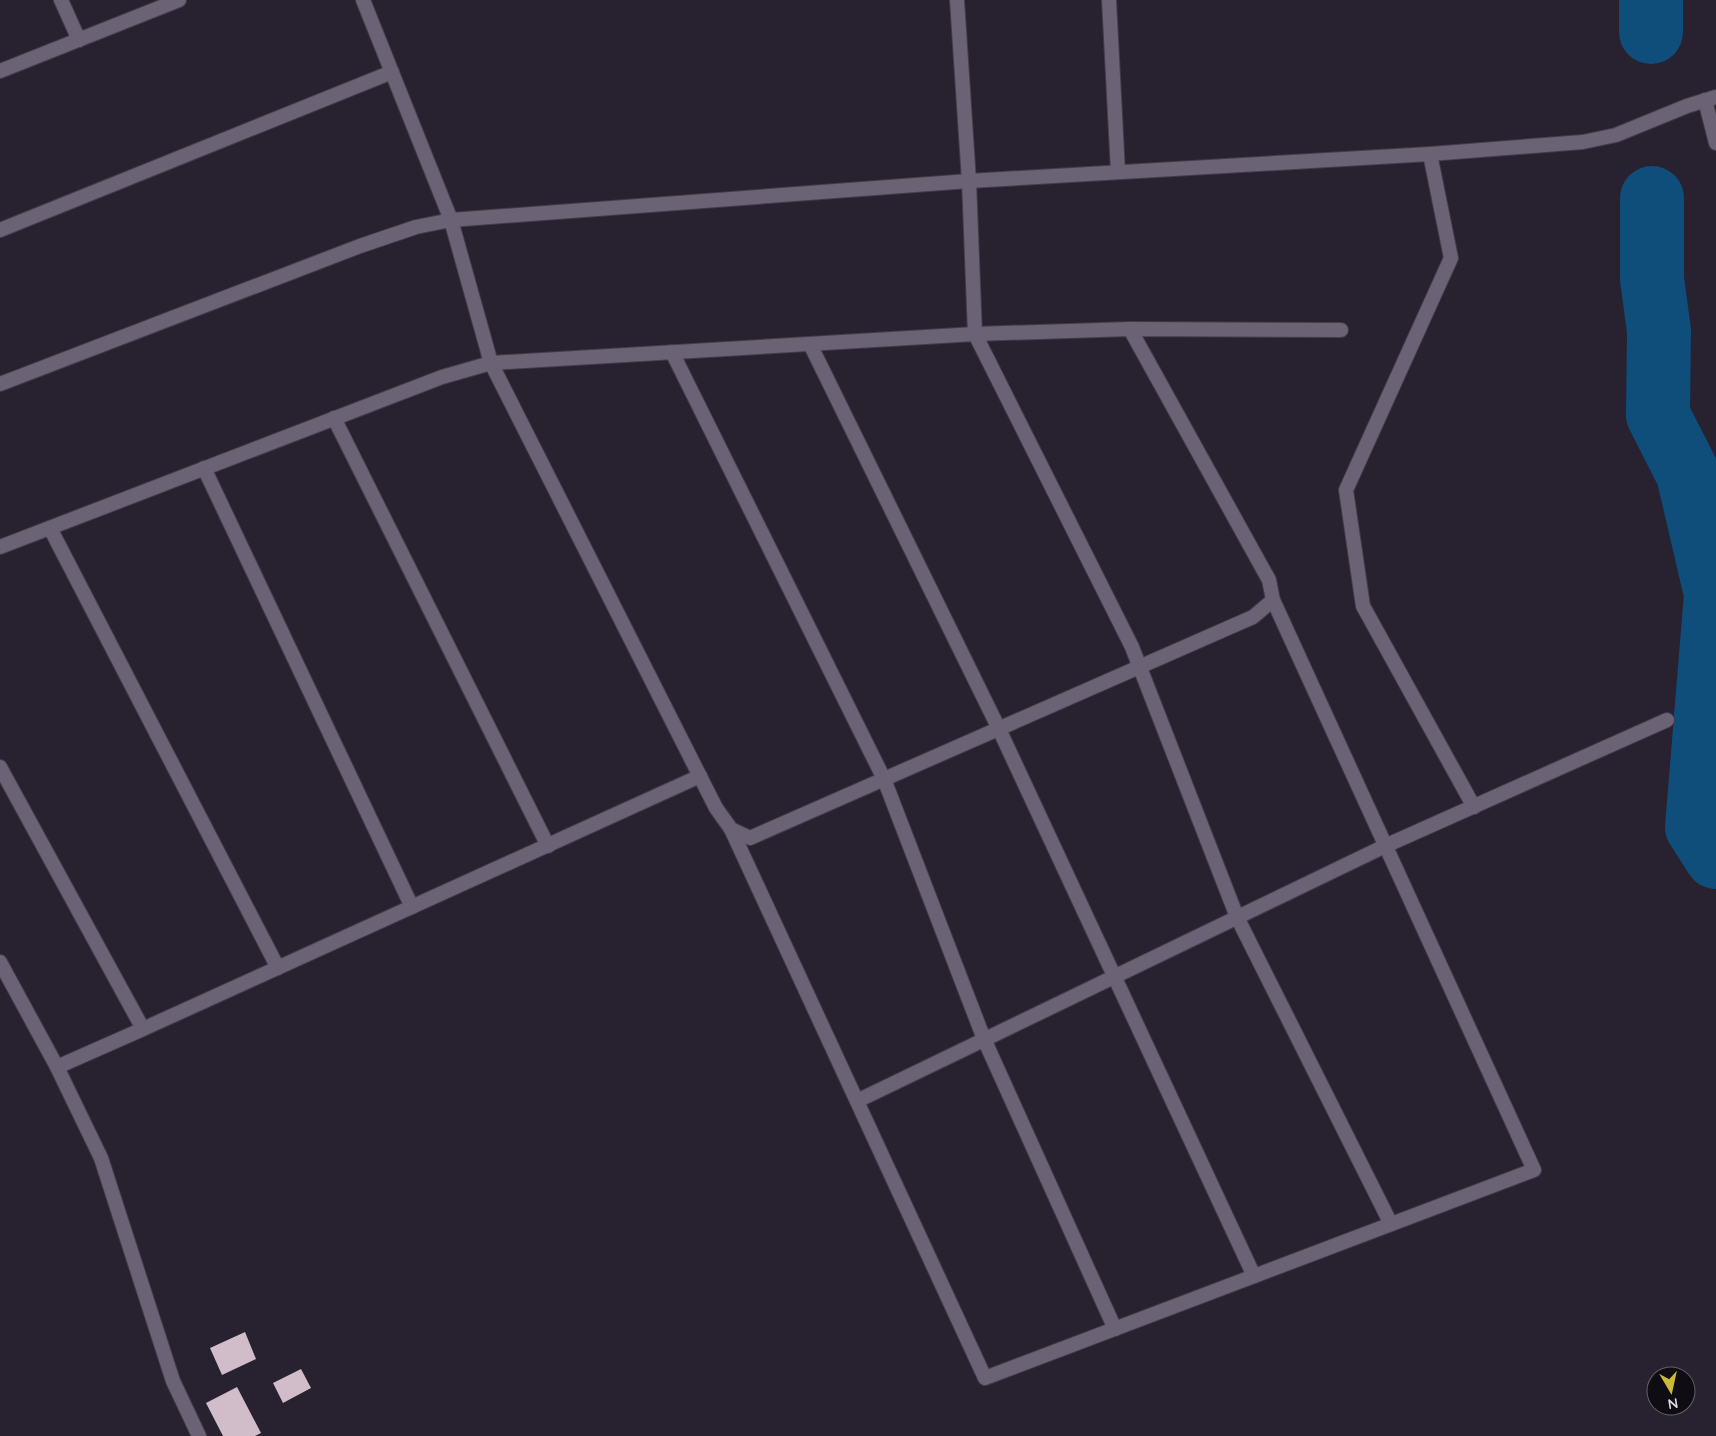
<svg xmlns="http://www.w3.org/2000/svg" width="1716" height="1436" viewBox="0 0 1716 1436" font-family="Quicksand,sans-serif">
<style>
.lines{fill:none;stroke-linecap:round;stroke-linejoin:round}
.river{stroke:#0f4d7a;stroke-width:64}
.building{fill:#d1bcca}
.minor-casing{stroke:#433c49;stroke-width:16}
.minor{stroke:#6b6275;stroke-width:14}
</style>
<rect width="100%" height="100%" fill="#282130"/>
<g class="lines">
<!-- river -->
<g class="river">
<polyline points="1651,0 1651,32"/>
<polyline points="1652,198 1652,279 1659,331 1658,415 1688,474 1716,594 1697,827 1716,857"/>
</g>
</g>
<!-- building -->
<g class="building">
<polygon points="245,1332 256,1359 222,1375 210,1348"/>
<polygon points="301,1369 311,1388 283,1403 273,1383"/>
<polygon points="237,1387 261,1433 255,1436 223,1436 206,1403"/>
</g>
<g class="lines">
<!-- minor casing -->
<g class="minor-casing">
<g id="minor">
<polyline points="61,0 79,40"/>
<polyline points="363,0 451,220 491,363 716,808 731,829 750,838 1253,617 1273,600 1269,580 1130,329"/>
<polyline points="957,0 969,181 975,334 1132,647 1237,917 1391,1224"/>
<polyline points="1109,0 1118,172"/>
<polyline points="0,71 179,0"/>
<polyline points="1705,100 1716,143"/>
<polyline points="1430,154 1451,258 1346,490 1363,606 1474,807"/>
<polyline points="0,230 392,72"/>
<polyline points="810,344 999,729 1254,1276"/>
<polyline points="672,352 884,779 984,1039 1115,1329"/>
<polyline points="0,384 360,246 416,227 451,220 969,181 1430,154 1583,142 1616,135 1687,106 1716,97"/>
<polyline points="334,418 548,846"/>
<polyline points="204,468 412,907"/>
<polyline points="50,528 278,968"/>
<polyline points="0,547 442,377 491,363 975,334 1130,329 1341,330"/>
<polyline points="0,767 143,1029 700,776"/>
<polyline points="731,829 985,1378 1534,1170 1273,600"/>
<polyline points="0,962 57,1067 101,1158 173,1381 199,1436"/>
<polyline points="57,1067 143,1029"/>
<polyline points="857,1101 1385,846 1667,720"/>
</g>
</g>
<!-- minor -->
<use href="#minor" class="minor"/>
</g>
<!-- north arrow -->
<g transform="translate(1671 1391) rotate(171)"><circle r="24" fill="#0f0c13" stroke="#635f67"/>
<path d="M0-4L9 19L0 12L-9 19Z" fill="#cdb938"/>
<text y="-8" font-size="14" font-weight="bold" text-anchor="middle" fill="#e0dbe6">N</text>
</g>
</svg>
